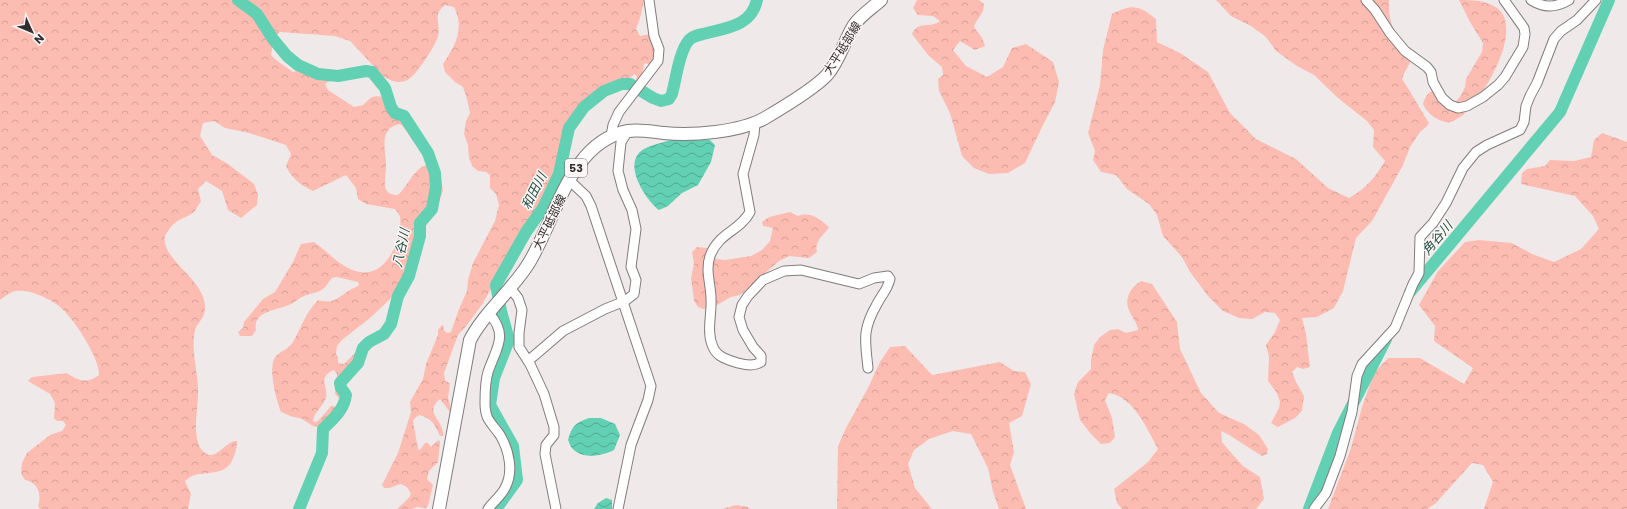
<svg xmlns="http://www.w3.org/2000/svg" width="1627" height="509" viewBox="0 0 1627 509" font-family="Poppins,'Noto Sans JP',sans-serif">
<style>
.forest{fill:url(#forest-crowns)}
.water{fill:url(#water-waves)}
.lines{fill:none;stroke-linecap:round;stroke-linejoin:round}
.river{stroke:#62d0b2;stroke-width:12}
.minor-casing{stroke:#817c7b;stroke-width:11}
.major-casing{stroke:#817c7b;stroke-width:14}
.minor{stroke:#fff;stroke-width:9}
.major{stroke:#fff;stroke-width:12}
.labels{text-anchor:middle;dominant-baseline:central;stroke-width:3;stroke-linejoin:round;paint-order:stroke}
.shield{fill:#fcf7f6;stroke:#6d6a6a;stroke-width:1}
.shield-label{font-size:11px;font-weight:bold;fill:#302e2e}
.street-label{font-size:12px;fill:#302e2e;stroke:#fcf7f6}
.water-label{font-size:13px;font-style:italic;fill:#215144;stroke:#fcf7f6}
</style>
<defs>
<pattern id="forest-crowns" width="20" height="18" patternUnits="userSpaceOnUse"><rect width="20" height="18" fill="#fcbcb2"/><path d="M2 6a3 3 0 1 1 6 0M12 15a3 3 0 1 1 6 0" fill="none" stroke="#d8a299"/></pattern>
<pattern id="water-waves" width="16" height="10" patternUnits="userSpaceOnUse"><rect width="16" height="10" fill="#62d0b2"/><path d="M0 5q4-4 8 0t8 0" fill="none" stroke="#51a991"/></pattern>
</defs>
<rect width="100%" height="100%" fill="#efeae9"/>
<!-- forest -->
<g class="forest">
<path d="M0,0H644C642,10 640,20 636,29L640,36L650,34C654,46 658,55 651,66L646,63L644,64L641,80L638,83H635L637,77L635,74L628,79H620L615,84L606,85L591,95L583,103L567,126L558,167L545,199L517,242L483,303L467,325L458,335L444,373L445,381L450,383L448,398L451,409L450,412L440,399C423,413 445,421 443,436H440C435,425 432,418 419,415L415,418L413,421L418,449L420,450L425,443H428L431,447L436,442L439,440L440,442L438,462L429,471L427,479L433,485L428,506L426,508L417,507L412,509H397L409,498L411,494L407,487L401,484C395,485 391,489 384,488L382,485L398,453L411,412L410,402L423,379L426,364L438,335V330L442,325H443L444,331L448,333L451,332L459,309L467,291L468,280L473,263L495,221L499,205L496,194L490,188V175L486,172L478,171L472,166L469,158L468,145L464,134L466,121L470,113L467,99L463,87L455,82L445,72L443,64C455,47 465,28 454,7L445,5C432,15 441,23 438,36C436,45 417,74 409,79C401,85 390,81 383,76L350,41L335,36L280,32L274,37L271,55L276,60L293,72L307,67L347,73V75C340,79 332,79 325,84L328,90L354,107C357,106 361,106 363,105C366,103 369,98 373,97C391,90 414,130 425,141L427,145L426,146C412,149 410,131 400,124C379,128 385,147 386,163C387,175 378,196 398,195C408,186 414,168 427,165L433,168L439,174L443,190L437,209L422,222L421,228L422,234L414,257L411,273L407,281L388,301L370,318L342,340L337,346L336,354L338,357V363L344,364L354,354L358,355C360,365 340,373 338,389L341,393L342,397L340,399L335,394L337,374L334,370C316,378 329,387 326,398C323,406 314,412 313,421L315,422L318,421L331,406H334L337,409C335,417 322,429 313,426C308,424 305,419 299,418C292,417 288,415 281,412C276,400 267,366 276,356C281,351 290,348 293,342C301,328 306,312 318,300C332,304 337,299 348,291C352,288 356,288 359,285L358,282L337,277L332,278C329,281 327,286 324,288C319,293 311,293 304,296C299,298 294,303 289,305C276,310 252,312 256,330L252,336H240L238,332L243,328L244,322L263,299L275,292L293,262L301,244L314,242C329,252 341,269 360,272C386,277 403,239 400,217C399,214 397,211 395,209L366,204L358,199L356,188L346,175L313,191C301,185 292,179 286,166L291,154L286,145L249,133L225,128L214,121L203,123L200,136L212,155L228,164L254,184L258,195L257,205L241,218L228,210L222,191L206,181L198,189L201,201C199,204 197,208 195,211C186,219 179,217 170,228C169,230 166,233 165,236C159,260 213,283 204,314C202,320 197,324 195,330C191,349 197,369 198,387C199,405 193,425 198,442C199,446 201,450 204,452C216,463 225,440 237,441C237,447 236,450 234,456C227,476 212,471 195,475C192,475 188,479 185,481L191,494L188,509H40L38,506C42,494 38,482 25,480L21,474L22,463L27,453L50,435L62,431L66,425L63,421H57L54,418L55,403L50,394L28,381L32,377L67,373C78,381 87,384 99,375C100,358 72,316 59,306C48,298 30,289 16,291C9,292 5,297 0,300Z"/>
<path d="M917,0H979L984,4C983,17 977,17 974,27L982,38L985,46L975,50L960,41L953,50L966,66L987,77L1003,67L1012,48L1026,44L1053,62L1059,82L1055,102L1042,127L1025,163L1008,173L989,174L974,168L962,156L950,113L939,91L938,79L943,75L942,67L928,55L912,34C918,20 930,29 940,21L933,16L918,15L913,8Z"/>
<path d="M1216,0H1389C1388,27 1396,37 1414,55C1410,64 1405,70 1402,79C1412,93 1419,108 1429,123L1427,126L1420,132L1410,147L1403,165L1372,221L1356,238L1343,291L1334,308L1317,317L1302,318L1306,334L1310,367L1303,369L1297,367L1292,372L1296,382L1304,396L1302,411L1295,418L1278,427L1271,423L1279,408L1280,402L1277,393L1268,381L1269,357L1266,345L1275,332L1280,320L1275,313L1265,312L1252,319L1239,318L1223,311L1208,296L1190,272L1182,257L1163,236L1157,215L1149,204L1127,189L1116,175L1101,172L1093,160L1095,151L1088,133L1100,85L1103,50L1112,14C1133,4 1138,5 1156,19L1157,42L1180,53L1208,72L1230,113L1256,139L1296,159L1328,188L1349,198C1366,188 1375,178 1385,161L1373,147L1374,130L1367,121L1338,98L1314,75L1297,66L1276,51L1266,37L1251,26L1231,16Z"/>
<path d="M1459,0C1473,0 1485,0 1497,8C1525,29 1483,99 1463,115C1459,118 1454,120 1449,123C1437,120 1429,116 1423,104C1425,97 1427,93 1434,90L1445,99L1455,102L1460,97L1465,87L1466,79L1482,52L1483,43L1470,22Z"/>
<polygon points="1602,133 1627,142 1627,509 1484,509 1493,482 1483,465 1472,463 1435,504 1427,509 1328,509 1351,448 1362,407 1374,373 1388,358 1420,358 1464,384 1473,368 1434,341 1435,326 1419,305 1438,271 1465,242 1479,240 1512,243 1532,254 1554,262 1581,249 1599,229 1593,216 1575,196 1521,184 1522,173 1527,169 1545,166 1550,160 1574,161 1591,157 1594,140"/>
<path d="M790,212L798,216C810,211 820,219 829,227C824,236 814,240 817,252L809,258L789,256L779,261L740,295L731,297L717,305L703,309L698,307L694,301L691,278L694,264L692,252L697,247L707,248L716,259L725,260L751,256L762,250L770,241L773,228L763,226L762,222L769,217Z"/>
<path d="M1141,281L1152,284L1177,322L1180,349L1201,393L1219,413L1244,424L1259,435L1268,449L1267,454L1262,456L1229,435L1221,431L1222,442L1233,455L1243,466L1260,477L1264,499L1256,509H1122L1117,503L1114,489L1148,462L1158,449C1147,429 1134,397 1109,393L1105,400L1112,418L1115,437L1110,443L1101,444L1091,434L1080,420L1074,394L1078,382L1091,369V360L1094,345L1100,337L1110,330L1118,329L1126,333L1138,330C1137,322 1132,318 1129,310C1124,298 1131,287 1141,281Z"/>
<polygon points="905,346 932,375 1000,362 1014,371 1025,372 1031,384 1022,416 1009,423 1014,452 1010,465 1026,509 999,509 993,492 988,468 971,434 953,431 929,439 914,450 908,464 915,488 932,509 837,509 838,446 846,428 869,386 880,362 890,347"/>
<polygon points="736,505 748,507 750,509 722,509"/>
</g>
<!-- water -->
<g class="water">
<path d="M677,138L710,140L715,145L711,162L698,185L682,193L668,206L659,210C645,199 621,162 644,149C651,145 668,141 677,138Z"/>
<path d="M589,418H601L615,424L620,435L614,450C602,456 582,460 572,448C570,446 569,442 568,440C572,426 575,423 589,418Z"/>
<polygon points="606,498 612,500 612,509 594,509 598,503"/>
</g>
<g class="lines">
<!-- river -->
<g class="river">
<path d="M238,0L257,14L273,39L287,56L298,65L318,74L338,76L366,71L372,72L385,88L391,107L395,113L404,116L428,153L435,173L436,187L432,209L420,223V236L409,276L398,296L391,324L384,334L369,342L363,348L358,363L340,383L341,388L346,395C344,410 333,419 323,429L322,453L299,509"/>
<polyline points="1410,292 1560,112 1609,0"/>
<path d="M496,509L517,480L513,446L490,405L494,378L509,340L501,311L496,285L526,232L543,208L559,174L569,128L584,107L604,91L622,84H630L653,98L661,101L669,99L672,94C676,79 679,52 689,40C692,37 698,35 703,34C725,28 751,27 757,0"/>
<polyline points="1309,509 1338,433 1386,339"/>
</g>
<!-- minor casing -->
<g class="minor-casing">
<g id="minor">
<polyline points="1366,0 1375,10 1390,33 1405,51 1427,67 1431,72 1433,82 1442,98 1450,105 1458,108 1467,106 1483,97 1498,85 1505,77 1523,47 1525,34 1524,28 1504,0"/>
<path d="M1531,0C1544,8 1555,8 1569,0"/>
<path d="M755,124L754,135L743,174L750,212C739,232 719,232 710,256C705,271 711,284 711,299C712,314 706,332 713,347C717,357 728,360 738,363C745,365 755,366 761,362V356L753,347L743,330L739,317L742,305L748,296L763,280L784,271L801,270L859,284L874,278L888,276L890,279C887,291 882,294 877,304C862,330 865,340 868,368"/>
<polyline points="611,136 613,125 619,112 658,61 659,49 654,36 649,0"/>
<polyline points="569,180 586,196 591,206 651,386 648,400 631,445 618,509"/>
<polyline points="511,289 518,298 522,310 519,333 519,347 530,364 544,394 554,427 554,435 546,445 545,454 556,509"/>
<polyline points="528,361 563,331 605,309 625,301 634,294 636,280 631,267 636,229 632,210 623,190 618,171 621,142 628,131"/>
<path d="M488,509C493,502 501,496 505,488C514,472 509,450 500,435C491,422 485,420 485,403C485,393 485,381 488,372C496,348 509,336 489,313"/>
<polyline points="1314,509 1326,493 1340,456 1352,412 1357,376 1362,364 1395,328 1413,284 1419,273 1420,237 1433,223 1446,203 1463,168 1476,152 1487,145 1520,130 1524,122 1526,106 1530,96 1537,83 1554,39 1561,31 1577,20 1596,0"/>
</g>
</g>
<!-- major casing -->
<g class="major-casing">
<path id="major" d="M439,509L470,340C484,313 510,292 527,266C556,222 568,142 628,131C640,129 653,132 664,133C692,136 741,132 765,118C782,108 814,89 827,75C840,60 844,41 854,25C861,15 872,8 881,0"/>
</g>
<!-- minor -->
<use href="#minor" class="minor"/>
<!-- major -->
<use href="#major" class="major"/>
</g>
<g class="labels">
<!-- shield labels -->
<rect class="shield" x="565" y="159" width="22" height="18" rx="3"/>
<g class="shield-label">
<text x="576" y="168">53</text>
</g>
<!-- street labels -->
<g class="street-label">
<text transform="translate(842 48) rotate(-58)">大平砥部線</text>
<text transform="translate(549 222) rotate(-64)">大平砥部線</text>
</g>
<!-- water labels -->
<g class="water-label">
<text transform="translate(534 191) rotate(-63)">和田川</text>
<text transform="translate(1437 238) rotate(-50)">角谷川</text>
<text transform="translate(401 248) rotate(-78)">八谷川</text>
</g>
</g>
<!-- north arrow -->
<g transform="translate(32 32) rotate(134)" stroke="#fcf7f6" stroke-width="3" paint-order="stroke">
<path d="M0-3L7 15L0 10L-7 15Z" fill="#302e2e"/>
<text y="-6" font-size="11" font-weight="bold" text-anchor="middle" fill="#302e2e">N</text>
</g>
</svg>
